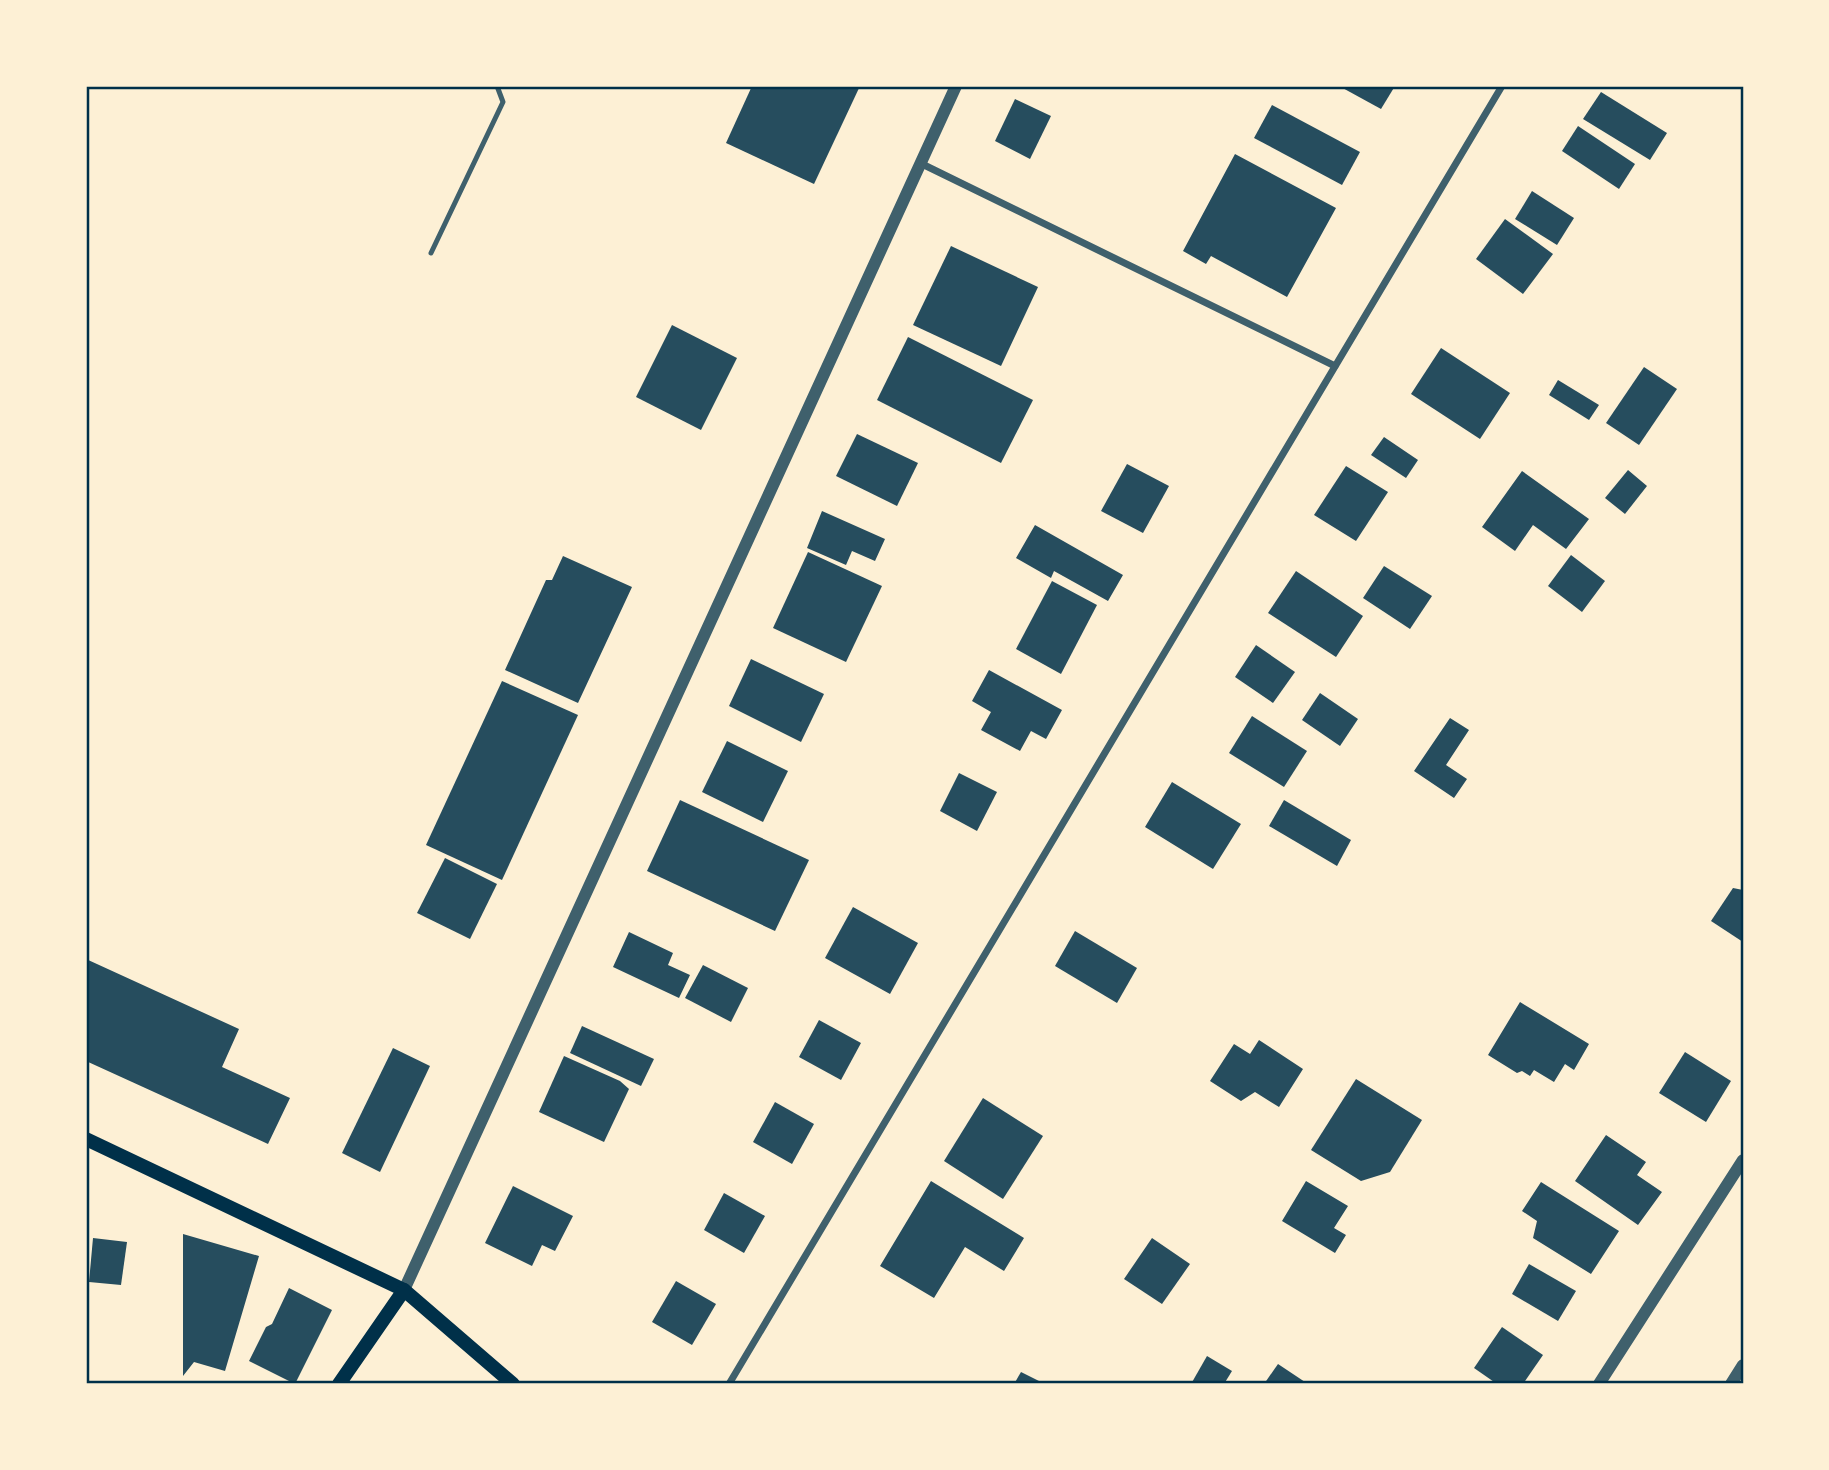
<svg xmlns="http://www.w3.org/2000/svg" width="1829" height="1470" viewBox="0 0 1829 1470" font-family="'Roboto Serif',serif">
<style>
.building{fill:#264d5e}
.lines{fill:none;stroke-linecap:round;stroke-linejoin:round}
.service{stroke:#3f606c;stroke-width:5}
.minor{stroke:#3f606c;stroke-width:7}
.tertiary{stroke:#3f606c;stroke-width:12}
.secondary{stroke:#003049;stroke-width:14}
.neatline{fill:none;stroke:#003049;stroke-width:2.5}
</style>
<rect width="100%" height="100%" fill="#fdf0d5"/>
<!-- building -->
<g class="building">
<polygon points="752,86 860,86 814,184 726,143"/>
<polygon points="1339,86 1395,86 1381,109"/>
<polygon points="1601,92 1667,133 1650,160 1583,119"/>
<polygon points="1015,99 1051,116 1030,159 995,141"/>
<polygon points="1272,105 1360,152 1342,185 1254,138"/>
<polygon points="1578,126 1635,164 1619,189 1562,151"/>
<polygon points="1235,154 1336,208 1287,297 1211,256 1206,264 1183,251"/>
<polygon points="1532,191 1574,218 1557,245 1515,219"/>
<polygon points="1505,219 1553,254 1523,294 1476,259"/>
<polygon points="951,246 1038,287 1001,366 913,325"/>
<polygon points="672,325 737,358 701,430 636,397"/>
<polygon points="908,337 1033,400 1001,463 877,400"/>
<polygon points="1441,348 1510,393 1480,439 1411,394"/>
<polygon points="1644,367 1677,389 1639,445 1606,423"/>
<polygon points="1558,380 1599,405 1589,420 1549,395"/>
<polygon points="857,434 918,463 897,506 836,476"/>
<polygon points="1384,437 1418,460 1406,478 1371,455"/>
<polygon points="1127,464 1169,486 1143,533 1101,511"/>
<polygon points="1346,466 1388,492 1356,541 1314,515"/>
<polygon points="1628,470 1647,486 1625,514 1605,498"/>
<polygon points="1522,471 1589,519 1566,549 1533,525 1515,551 1482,527"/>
<polygon points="822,511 885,539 875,561 852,551 846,565 807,548"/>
<polygon points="1035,525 1123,575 1108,601 1054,571 1051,578 1016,558"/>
<polygon points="808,552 882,586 846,662 773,628"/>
<polygon points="1571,555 1605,581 1582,612 1548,586"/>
<polygon points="563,556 632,587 578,703 505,670 546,580 552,580"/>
<polygon points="1384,566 1432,596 1410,629 1363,598"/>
<polygon points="1296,571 1363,616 1336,657 1268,613"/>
<polygon points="1052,581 1097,605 1061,674 1016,649"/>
<polygon points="1256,645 1295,672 1273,703 1235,677"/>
<polygon points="751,659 824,694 801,742 729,706"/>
<polygon points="989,670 1062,710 1046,739 1031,731 1020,751 981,730 991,712 972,701"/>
<polygon points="502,681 578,715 502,880 426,845"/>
<polygon points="1320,693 1358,719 1340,746 1302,720"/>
<polygon points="1252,716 1307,751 1284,787 1229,753"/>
<polygon points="1450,718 1469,730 1446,765 1467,779 1454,798 1414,771"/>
<polygon points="727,741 788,771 763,822 702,792"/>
<polygon points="959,773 997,792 977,831 940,811"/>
<polygon points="1172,782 1241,824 1213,869 1145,827"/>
<polygon points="680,800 809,860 775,931 647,871"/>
<polygon points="1284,800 1351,840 1337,866 1269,826"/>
<polygon points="445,858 497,884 470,939 417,913"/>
<polygon points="1733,888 1743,890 1743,942 1711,921"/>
<polygon points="853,907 918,943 890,994 825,958"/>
<polygon points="1075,931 1137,968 1117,1003 1055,966"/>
<polygon points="629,932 673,953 668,965 690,975 679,998 613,967"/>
<polygon points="86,959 239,1029 222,1067 290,1098 268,1144 86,1061"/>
<polygon points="703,965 748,988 731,1022 685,998"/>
<polygon points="1520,1002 1589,1044 1574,1070 1565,1064 1554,1082 1534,1070 1530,1076 1522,1071 1517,1073 1488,1055"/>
<polygon points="819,1020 861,1043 841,1080 799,1057"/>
<polygon points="582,1026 654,1059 641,1086 570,1053"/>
<polygon points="1259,1040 1303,1069 1279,1107 1255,1092 1241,1101 1210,1081 1234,1044 1250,1054"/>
<polygon points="393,1048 430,1066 380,1172 342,1153"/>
<polygon points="1685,1052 1731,1081 1706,1122 1659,1093"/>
<polygon points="564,1056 620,1081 629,1089 604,1142 539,1112"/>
<polygon points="1356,1079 1422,1120 1390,1172 1361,1181 1311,1150"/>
<polygon points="983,1098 1043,1136 1003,1199 944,1161"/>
<polygon points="775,1102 814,1124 792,1164 753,1142"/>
<polygon points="1606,1135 1646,1162 1637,1175 1662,1192 1638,1225 1575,1181"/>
<polygon points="931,1181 1024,1238 1004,1271 965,1247 934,1298 880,1266"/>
<polygon points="1306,1181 1348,1206 1334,1228 1346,1235 1335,1253 1282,1221"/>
<polygon points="1541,1182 1619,1231 1591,1274 1533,1238 1537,1221 1522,1211"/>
<polygon points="513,1186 573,1216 555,1251 542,1245 532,1266 485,1243"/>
<polygon points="724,1193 765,1216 744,1253 704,1230"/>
<polygon points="183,1234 259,1256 225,1371 194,1362 183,1376"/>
<polygon points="93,1238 127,1242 121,1285 89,1282"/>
<polygon points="1152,1238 1190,1264 1162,1304 1124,1279"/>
<polygon points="1529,1264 1576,1291 1558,1321 1512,1294"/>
<polygon points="676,1281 716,1304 692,1345 652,1322"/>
<polygon points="289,1288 332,1310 295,1384 249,1361 266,1327 272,1324"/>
<polygon points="1502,1327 1543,1355 1523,1384 1497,1384 1474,1368"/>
<polygon points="1207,1356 1232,1371 1224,1384 1191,1384"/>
<polygon points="1278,1364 1308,1384 1264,1384"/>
<polygon points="1021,1372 1045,1384 1014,1384"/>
</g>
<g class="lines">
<!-- service -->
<polyline class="service" points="431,253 503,102 497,86"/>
<!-- minor -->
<g class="minor">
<polyline points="920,163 1335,366"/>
<polyline points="729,1384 1502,86"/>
</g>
<!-- tertiary -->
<g class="tertiary">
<polyline points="404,1290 956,86"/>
<polyline points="1599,1384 1743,1160"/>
<polyline points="1731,1384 1743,1365"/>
</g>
<!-- secondary -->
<g class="secondary">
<polyline points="86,1139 404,1290 513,1384"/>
<polyline points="339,1384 404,1290"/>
</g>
</g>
<!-- border -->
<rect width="1829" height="1470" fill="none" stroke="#fdf0d5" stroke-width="175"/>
<rect x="88" y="88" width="1654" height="1294" class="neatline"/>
</svg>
